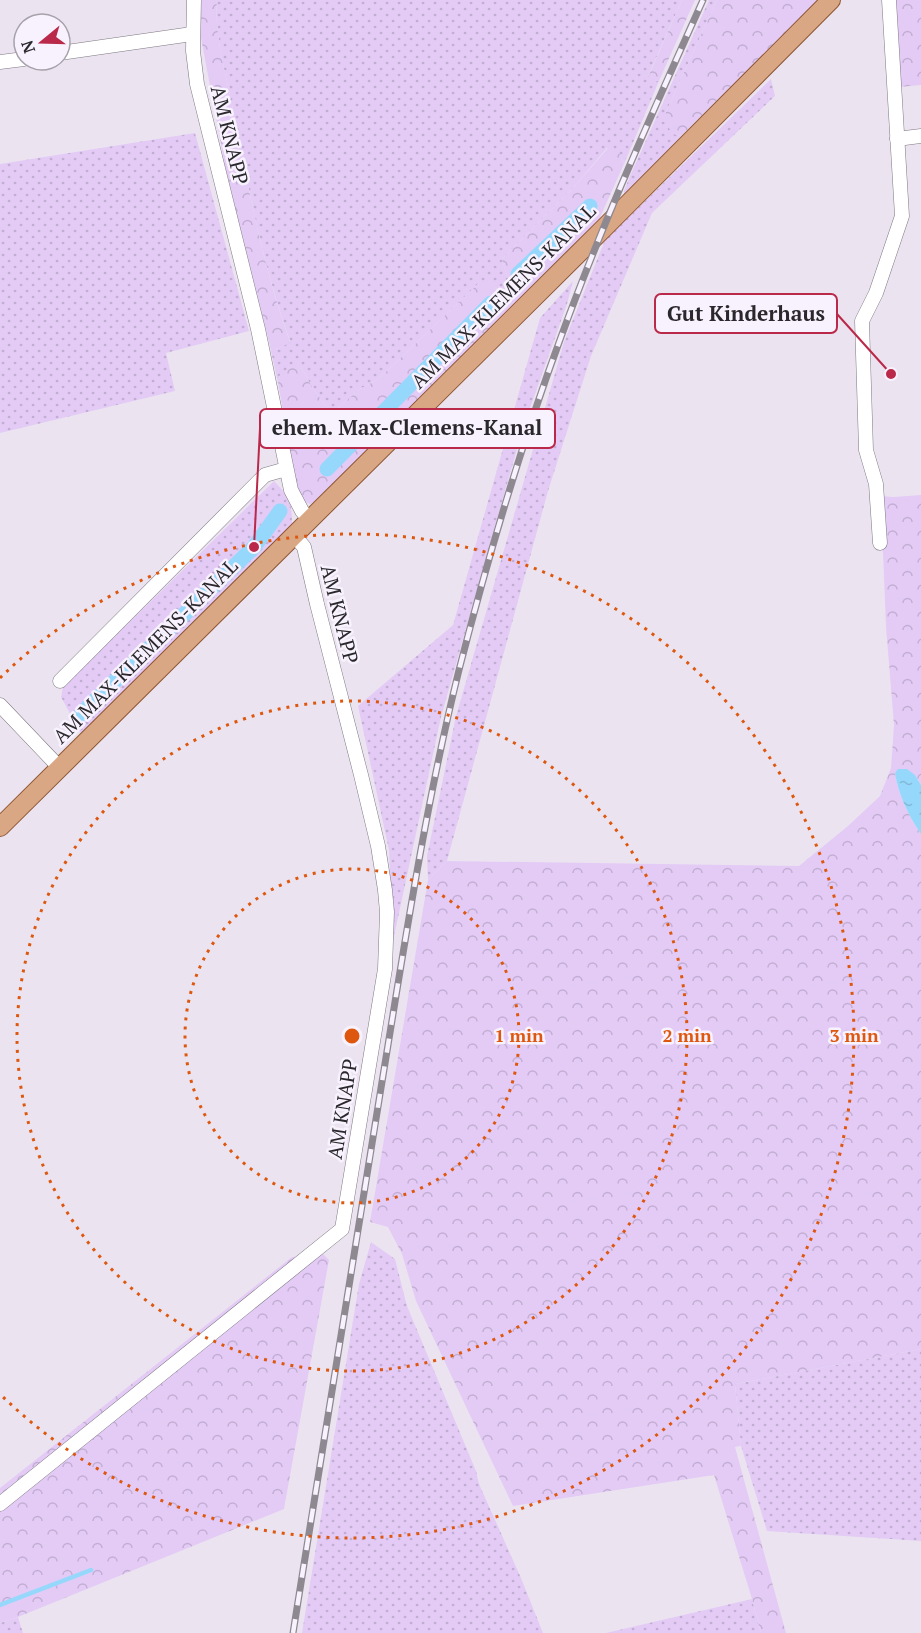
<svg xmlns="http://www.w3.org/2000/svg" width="921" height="1633" viewBox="0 0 921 1633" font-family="'PT Serif',serif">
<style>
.grass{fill:url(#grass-dots)}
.forest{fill:url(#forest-crowns)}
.water{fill:url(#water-ripples)}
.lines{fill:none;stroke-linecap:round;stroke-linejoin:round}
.stream{stroke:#96d8fb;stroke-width:4.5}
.canal{stroke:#96d8fb;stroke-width:15}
.minor-casing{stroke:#7e7882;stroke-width:15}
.major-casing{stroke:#8d5531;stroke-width:20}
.minor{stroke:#fff;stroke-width:14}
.major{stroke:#daa785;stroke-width:18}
.rail-casing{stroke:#8e8991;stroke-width:7}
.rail{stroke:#f8f2fe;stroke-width:4.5;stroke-dasharray:14;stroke-linecap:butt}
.ring{fill:none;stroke:#de570e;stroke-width:3;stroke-dasharray:3 6}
.labels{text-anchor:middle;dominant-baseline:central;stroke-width:5;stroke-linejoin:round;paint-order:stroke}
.street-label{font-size:20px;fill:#2a282c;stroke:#f8f2fe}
.centre{fill:#de570e;stroke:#f8f2fe;stroke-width:3}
.ring-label{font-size:18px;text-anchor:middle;font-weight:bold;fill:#de570e;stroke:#f8f2fe;stroke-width:5;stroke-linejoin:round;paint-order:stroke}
.leader{fill:none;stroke:#ba2949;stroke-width:2}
.callout-dot{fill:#ba2949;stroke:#f8f2fe;stroke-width:2}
.callout{fill:#f8f2fe;stroke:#ba2949;stroke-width:2}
.callout-label{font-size:21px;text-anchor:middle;font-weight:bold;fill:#2a282c}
</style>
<defs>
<pattern id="grass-dots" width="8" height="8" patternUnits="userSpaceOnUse" patternTransform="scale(1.5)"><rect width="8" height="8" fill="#e3cbf6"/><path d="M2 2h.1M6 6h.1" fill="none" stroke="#c3aed3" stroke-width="1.8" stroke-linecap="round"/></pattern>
<pattern id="forest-crowns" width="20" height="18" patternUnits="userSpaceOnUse" patternTransform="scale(1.5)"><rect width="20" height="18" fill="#e3cbf6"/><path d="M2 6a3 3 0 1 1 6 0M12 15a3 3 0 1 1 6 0" fill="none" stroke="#c3aed3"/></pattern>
<pattern id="water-ripples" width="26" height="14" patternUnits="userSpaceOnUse" patternTransform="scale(1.5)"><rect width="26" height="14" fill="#96d8fb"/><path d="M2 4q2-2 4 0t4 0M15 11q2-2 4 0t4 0" fill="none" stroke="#81b9d7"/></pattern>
</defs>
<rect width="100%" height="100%" fill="#ebe4f0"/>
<!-- grass -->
<g class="grass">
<path d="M217,0H682L648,76L653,81H659L624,164L622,159L607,148L573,188L502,259C504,269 509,285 521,286C527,287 535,282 540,279L491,327C502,312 505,306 496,288L479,283L388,370L375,381L360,389L333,412H330L312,387L301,367L280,375L278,383L269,342L274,348L279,349L290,341C263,267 248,187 233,109C226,74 214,36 217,0Z"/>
<polygon points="709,0 717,0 666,112 674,134 681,136 624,197 624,191 630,176"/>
<polygon points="771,79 775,96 652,213 591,356 548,491 447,861 428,880 427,856 456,716 564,342 605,240"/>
<polygon points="195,133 249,331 166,353 175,391 0,433 0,164"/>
<polygon points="573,281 567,304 523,428 441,717 393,941 389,850 358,706 453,625 540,318"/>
<path d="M274,481C290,497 292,502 292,525L81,734L61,697L63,687Z"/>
<polygon points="371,1242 395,1259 407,1306 476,1471 479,1484 521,1578 543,1633 302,1633 359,1284"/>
<polygon points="921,1349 921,1541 767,1531 741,1446 735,1384"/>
<polygon points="752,1599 761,1633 606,1633"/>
<polygon points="18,1617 23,1633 0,1633 0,1623"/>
</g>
<!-- forest -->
<g class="forest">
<path d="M202,0H217C214,36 226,74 233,109C248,187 263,267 290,342L279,349L274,348L269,342L225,166L201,38L200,26Z"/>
<polygon points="682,0 695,0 659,81 653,82 648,77"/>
<path d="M717,0H818L681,136C669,135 665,123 666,112Z"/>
<polygon points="896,0 921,0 921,85 900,87"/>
<path d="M608,148L619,153L624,164L597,224L540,279C519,294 506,282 502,259L573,188Z"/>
<path d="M485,281C496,284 504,298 501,309C499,316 495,321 491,327L317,501L310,504C300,501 299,492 296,483L278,383L280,375L291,366L301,367L312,387L330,412H333L360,389L375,381L388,370L479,283Z"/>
<path d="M869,495L893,497L921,495V785L915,775L895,773C898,794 909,817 921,834V1349L735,1384L741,1446L735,1447L786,1633H761L752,1599L714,1475L513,1506L416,1301L402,1254L388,1227L370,1222L428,880L447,861L799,866L848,826L880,796L891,768L894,725L886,627L883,552L876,541Z"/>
<polygon points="323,1254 329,1260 284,1509 18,1617 0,1623 0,1488 292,1257"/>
</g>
<!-- water -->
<path class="water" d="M898,769H907L915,775L921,785V834C909,817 898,794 895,773Z"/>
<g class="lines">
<!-- stream -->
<polyline class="stream" points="0,1605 91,1570"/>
<!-- canal -->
<g class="canal">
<polyline points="518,274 590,206"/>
<polyline points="327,469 491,303"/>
<polyline points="81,714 254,547 280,511"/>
</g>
<!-- minor casing -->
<g class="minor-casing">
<g id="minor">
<polyline points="194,0 193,51 197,84 258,329 291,490 302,511 310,520"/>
<polyline points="60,53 192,34"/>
<polyline points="0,62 24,59"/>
<polyline points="897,139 921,136"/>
<polyline points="880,543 876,484 866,450 862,321 876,293 902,216 889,0"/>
<polyline points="60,681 265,475 286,469"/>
<polyline points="0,705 59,767"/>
<polyline points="0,1504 342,1229 385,969 387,912 385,890 378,846 361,775 317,604 304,547 294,535"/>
</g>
</g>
<!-- major casing -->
<g class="major-casing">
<polyline id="major" points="0,827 603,229 831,0"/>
</g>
<!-- minor -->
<use href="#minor" class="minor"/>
<!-- major -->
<use href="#major" class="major"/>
<!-- rail casing -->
<g class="rail-casing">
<path id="rail" d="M293,1633C322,1451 352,1269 381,1088C404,948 425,807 459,670C488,557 521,445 561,337C603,222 653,111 703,0"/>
</g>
<!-- rail -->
<use href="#rail" class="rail"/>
</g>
<!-- distance rings -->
<g class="ring">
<circle cx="352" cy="1036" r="167"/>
<circle cx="352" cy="1036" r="335"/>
<path d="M0 678A502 502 0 1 1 0 1394"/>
</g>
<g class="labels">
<!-- street labels -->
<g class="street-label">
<text transform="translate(230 135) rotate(76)">AM KNAPP</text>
<text transform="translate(503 296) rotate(-45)">AM MAX-KLEMENS-KANAL</text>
<text transform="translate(340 614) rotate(76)">AM KNAPP</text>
<text transform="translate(145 651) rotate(-45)">AM MAX-KLEMENS-KANAL</text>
<text transform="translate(342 1109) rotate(-81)">AM KNAPP</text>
</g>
</g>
<circle cx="352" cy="1036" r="9" class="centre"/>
<g class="ring-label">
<text x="519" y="1042">1 min</text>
<text x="687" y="1042">2 min</text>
<text x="854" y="1042">3 min</text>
</g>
<!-- callouts -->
<path class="leader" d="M891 374L837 314M254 547L260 428"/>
<g class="callout-dot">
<circle cx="891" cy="374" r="6"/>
<circle cx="254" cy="547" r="6"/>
</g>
<g class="callout">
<rect x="655" y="294" width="182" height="39" rx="6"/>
<rect x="260" y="409" width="295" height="39" rx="6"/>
</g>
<g class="callout-label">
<text x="746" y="321">Gut Kinderhaus</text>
<text x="407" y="435">ehem. Max-Clemens-Kanal</text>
</g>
<!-- north arrow -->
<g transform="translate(42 42) rotate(251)"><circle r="28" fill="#f8f2fe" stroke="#a6a1aa" stroke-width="1.5"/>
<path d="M0-4.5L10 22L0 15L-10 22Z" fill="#ba2949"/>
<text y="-9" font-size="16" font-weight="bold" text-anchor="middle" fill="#2a282c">N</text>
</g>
</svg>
